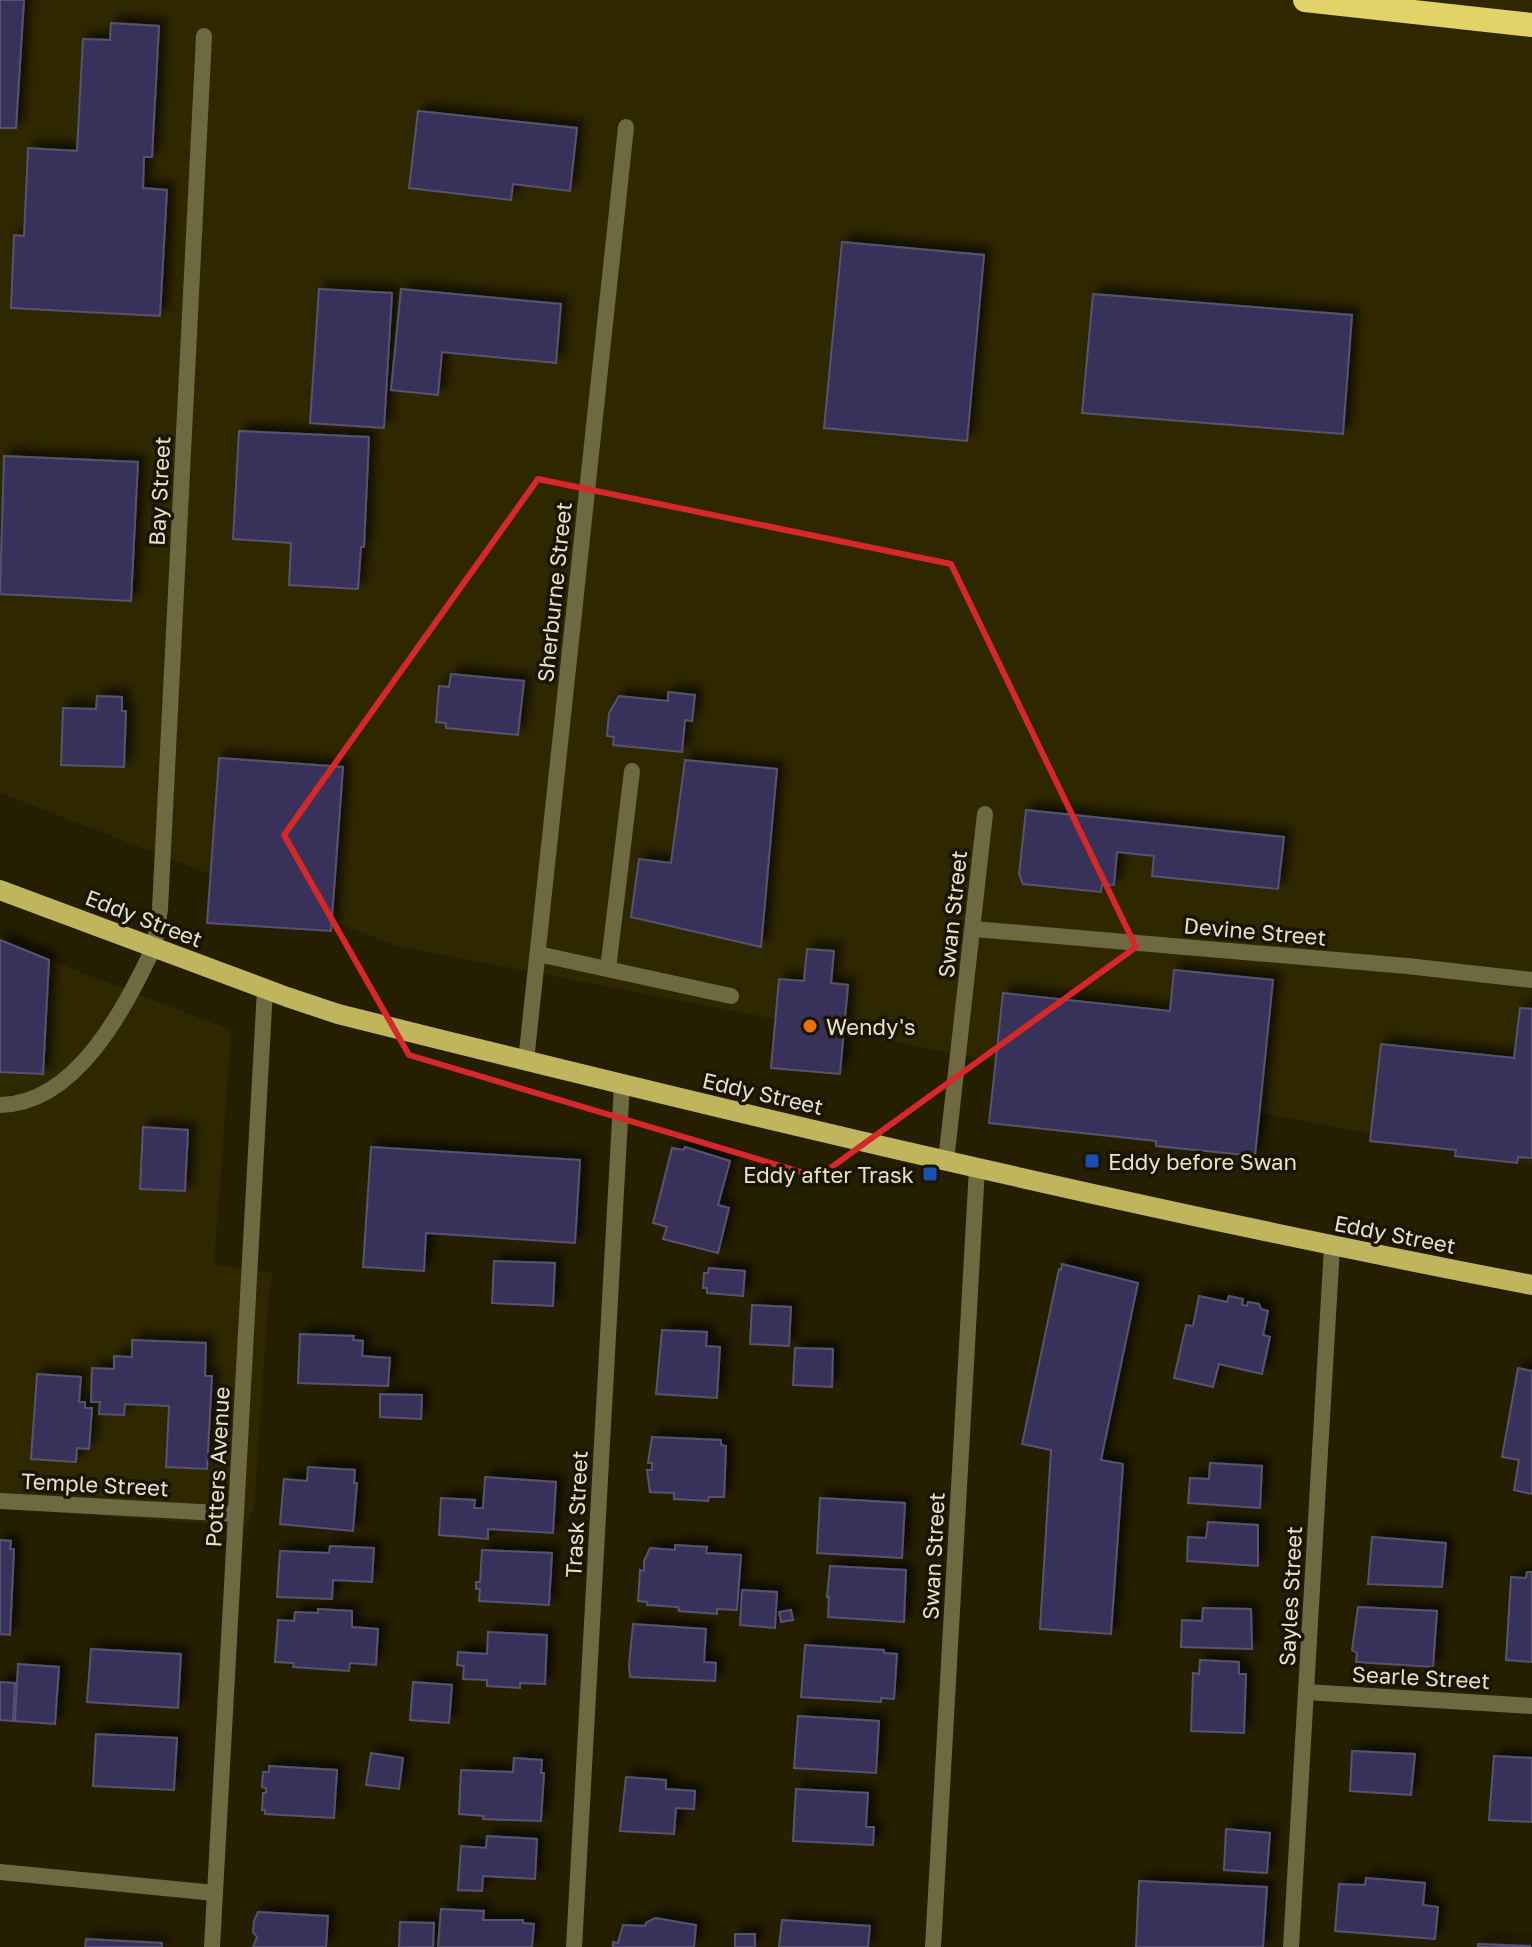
<svg xmlns="http://www.w3.org/2000/svg" width="1532" height="1947" viewBox="0 0 1532 1947" font-family="'Golos Text',sans-serif">
<style>
.built{fill:#2f2700}
.building{fill:#38315a;stroke:#575371;stroke-width:2;filter:url(#shadow)}
.lines{fill:none;stroke-linecap:round;stroke-linejoin:round}
.lane{stroke:#6e6941;stroke-width:16}
.street{stroke:#6e6941;stroke-width:16}
.primary{stroke:#c0b55d;stroke-width:20}
.highway{stroke:#e1d368;stroke-width:24}
.marked{fill:none;stroke:#d62828;stroke-width:6;stroke-linejoin:round}
.food-dot{fill:#e8710a;stroke:#1a1501;stroke-width:3}
.transit-dot{fill:#1a4fb4;stroke:#1a1501;stroke-width:3}
.labels{text-anchor:middle;dominant-baseline:central;stroke-width:7;stroke-linejoin:round;paint-order:stroke}
.street-label{font-size:22px;fill:#e5e1cf;stroke:#1a1501}
.poi-label{font-size:22px;fill:#e5e1cf;stroke:#1a1501;text-anchor:start}
</style>
<defs>
<filter id="shadow"><feDropShadow dx="7" dy="-7" stdDeviation="4" flood-color="#0009"/></filter>
</defs>
<rect width="100%" height="100%" fill="#251e00"/>
<!-- built -->
<g class="built">
<polygon points="0,0 1532,0 1532,1165 397,946 0,793"/>
<polygon points="0,941 231,1030 214,1265 273,1273 269,1289 254,1507 246,1527 0,1508"/>
</g>
<!-- building -->
<g class="building">
<polygon points="0,0 24,0 16,128 0,128"/>
<polygon points="111,23 159,26 152,157 144,157 143,188 167,190 160,316 11,308 14,235 24,236 28,148 77,151 83,39 110,40"/>
<polygon points="418,111 577,128 570,191 513,184 511,200 409,188"/>
<polygon points="842,242 984,255 967,441 824,428"/>
<polygon points="319,289 392,293 384,428 310,423"/>
<polygon points="401,289 561,304 556,363 442,352 438,395 391,390"/>
<polygon points="1093,294 1352,315 1343,434 1082,413"/>
<polygon points="239,431 369,437 364,547 361,547 358,589 289,585 291,543 233,539"/>
<polygon points="4,456 138,462 131,601 0,594"/>
<polygon points="451,674 524,681 518,735 446,728 446,723 436,722 439,686 449,687"/>
<polygon points="668,692 695,695 692,721 685,720 682,752 613,745 614,737 607,736 609,713 619,696 668,701"/>
<polygon points="97,696 122,697 122,711 126,711 124,767 61,765 63,708 96,709"/>
<polygon points="219,758 343,767 331,931 207,923"/>
<polygon points="685,760 777,769 761,947 631,917 639,859 671,863"/>
<polygon points="1026,810 1284,837 1278,889 1152,876 1154,856 1117,852 1114,885 1102,884 1101,892 1023,884 1019,874"/>
<polygon points="0,940 49,960 43,1074 0,1072"/>
<polygon points="807,949 834,951 831,983 848,985 840,1074 771,1068 779,979 804,981"/>
<polygon points="1174,970 1273,980 1255,1156 1156,1146 1156,1141 989,1123 1003,993 1170,1011"/>
<polygon points="1520,1008 1532,1009 1532,1158 1518,1157 1517,1163 1455,1156 1456,1150 1370,1141 1381,1044 1514,1058"/>
<polygon points="143,1127 188,1130 185,1191 140,1189"/>
<polygon points="371,1147 580,1160 575,1243 426,1233 424,1271 363,1267"/>
<polygon points="685,1147 730,1161 718,1205 729,1208 718,1253 663,1239 667,1227 653,1223 672,1148 683,1150"/>
<polygon points="494,1261 555,1263 553,1306 492,1303"/>
<polygon points="1062,1264 1138,1283 1101,1460 1123,1464 1111,1634 1040,1629 1051,1450 1022,1444 1059,1269 1061,1270"/>
<polygon points="709,1268 745,1271 743,1296 707,1293 707,1288 703,1288 704,1273 708,1273"/>
<polygon points="1199,1296 1227,1302 1229,1296 1243,1299 1242,1305 1247,1306 1248,1302 1259,1304 1261,1309 1268,1311 1263,1335 1270,1337 1262,1374 1219,1364 1213,1387 1174,1378 1186,1325 1193,1326"/>
<polygon points="752,1305 791,1307 789,1346 750,1344"/>
<polygon points="662,1330 707,1332 706,1346 720,1347 717,1398 656,1394"/>
<polygon points="300,1334 354,1336 353,1340 363,1341 362,1356 390,1358 388,1386 298,1383"/>
<polygon points="132,1340 206,1343 205,1376 212,1376 207,1469 166,1467 169,1406 125,1404 124,1415 99,1414 100,1402 91,1402 92,1368 114,1369 114,1356 132,1357"/>
<polygon points="795,1348 833,1349 832,1387 793,1385"/>
<polygon points="1518,1368 1532,1371 1532,1494 1514,1490 1519,1460 1502,1457"/>
<polygon points="37,1374 81,1377 79,1402 85,1402 85,1408 92,1408 89,1449 77,1448 76,1462 31,1459"/>
<polygon points="380,1394 422,1395 421,1419 380,1417"/>
<polygon points="652,1437 721,1440 721,1445 726,1446 724,1497 709,1497 708,1501 674,1499 674,1493 650,1492 647,1470 652,1470 652,1463 648,1463"/>
<polygon points="1210,1463 1262,1466 1260,1508 1188,1503 1190,1478 1209,1479"/>
<polygon points="308,1467 355,1470 354,1483 357,1483 353,1531 280,1524 284,1479 307,1481"/>
<polygon points="485,1477 556,1482 553,1533 488,1529 488,1539 439,1535 441,1498 475,1500 474,1508 483,1508"/>
<polygon points="820,1498 905,1503 902,1558 817,1553"/>
<polygon points="1208,1522 1258,1525 1258,1566 1187,1561 1188,1537 1206,1538"/>
<polygon points="1372,1537 1446,1543 1442,1587 1368,1584"/>
<polygon points="0,1540 11,1541 10,1549 14,1549 10,1635 0,1634"/>
<polygon points="675,1545 707,1547 706,1553 741,1555 737,1610 717,1609 717,1614 679,1611 678,1607 647,1605 647,1602 638,1601 640,1570 644,1571 644,1561 650,1548 675,1550"/>
<polygon points="330,1546 374,1548 372,1582 333,1580 332,1599 277,1597 280,1551 329,1553"/>
<polygon points="482,1550 552,1553 549,1605 479,1601 480,1589 476,1589 476,1582 480,1582"/>
<polygon points="830,1566 906,1570 904,1622 828,1617 829,1597 827,1597"/>
<polygon points="1527,1572 1532,1572 1532,1662 1506,1660 1511,1577 1526,1578"/>
<polygon points="742,1590 777,1592 775,1628 740,1625"/>
<polygon points="1358,1607 1437,1611 1433,1667 1356,1662 1357,1653 1352,1650"/>
<polygon points="1203,1608 1251,1609 1252,1649 1181,1647 1182,1620 1202,1621"/>
<polygon points="318,1609 352,1611 352,1627 378,1629 376,1665 350,1663 349,1671 293,1667 294,1663 275,1662 278,1620 294,1621 295,1612 318,1613"/>
<polygon points="791,1610 793,1620 781,1622 779,1612"/>
<polygon points="633,1624 706,1629 704,1662 716,1663 715,1681 630,1677 629,1665"/>
<polygon points="488,1632 547,1635 545,1684 520,1683 520,1688 487,1686 487,1680 463,1679 464,1666 457,1665 458,1652 487,1654"/>
<polygon points="805,1645 884,1650 884,1653 897,1654 894,1699 881,1698 881,1702 801,1697"/>
<polygon points="91,1649 181,1654 178,1708 87,1702"/>
<polygon points="1200,1660 1239,1662 1239,1674 1246,1674 1244,1733 1191,1731 1193,1673 1199,1674"/>
<polygon points="18,1664 59,1667 55,1724 15,1721"/>
<polygon points="0,1682 15,1683 13,1721 0,1720"/>
<polygon points="413,1682 452,1685 449,1723 410,1720"/>
<polygon points="798,1716 879,1721 876,1773 794,1768"/>
<polygon points="96,1734 177,1738 174,1790 93,1786"/>
<polygon points="1352,1751 1415,1754 1411,1795 1350,1791"/>
<polygon points="371,1753 403,1758 399,1789 366,1785"/>
<polygon points="1494,1756 1532,1758 1532,1822 1489,1820"/>
<polygon points="514,1758 542,1760 541,1773 544,1773 541,1821 483,1819 484,1816 459,1814 461,1770 513,1772"/>
<polygon points="269,1766 337,1770 334,1818 265,1814 265,1810 262,1810 263,1793 266,1793 266,1788 262,1787 263,1772 269,1772"/>
<polygon points="626,1777 666,1780 666,1789 695,1791 694,1809 676,1808 674,1834 620,1831"/>
<polygon points="796,1789 868,1793 866,1827 874,1827 873,1845 793,1841"/>
<polygon points="1226,1829 1270,1833 1267,1873 1224,1870"/>
<polygon points="487,1836 537,1839 535,1879 483,1876 482,1891 458,1890 461,1846 486,1848"/>
<polygon points="1366,1878 1425,1883 1423,1905 1438,1907 1435,1939 1335,1931 1339,1884 1365,1885"/>
<polygon points="1139,1881 1267,1887 1263,1947 1136,1947"/>
<polygon points="441,1909 484,1911 483,1920 523,1920 523,1923 534,1924 532,1947 438,1947"/>
<polygon points="258,1912 328,1916 326,1947 253,1947 257,1937 253,1932 254,1921"/>
<polygon points="655,1918 696,1925 694,1947 613,1947 613,1942 618,1943 623,1925 645,1926 646,1923"/>
<polygon points="782,1920 870,1926 868,1947 779,1947"/>
<polygon points="400,1922 434,1923 433,1947 399,1947"/>
<rect x="735" y="1934" width="20" height="13"/>
<polygon points="86,1939 162,1943 162,1947 85,1947"/>
<polygon points="1478,1944 1531,1946 1478,1947"/>
</g>
<g class="lines">
<!-- lane -->
<g class="lane">
<polyline points="538,954 731,996"/>
<polyline points="608,969 632,771"/>
<path d="M0,1105C77,1104 125,1007 154,947"/>
<polyline points="0,1872 215,1893"/>
</g>
<!-- street -->
<g class="street">
<polyline points="974,929 1407,966 1532,980"/>
<polyline points="154,947 160,909 204,36"/>
<polyline points="526,1061 626,127"/>
<polyline points="946,1161 985,814"/>
<polyline points="0,1501 236,1514"/>
<polyline points="1306,1692 1532,1706"/>
<polyline points="212,1947 265,989"/>
<polyline points="574,1947 622,1084"/>
<polyline points="933,1947 977,1168"/>
<polyline points="1291,1947 1332,1247"/>
</g>
<!-- primary -->
<path class="primary" d="M0,890L287,997L338,1014C734,1113 1131,1208 1532,1285"/>
<!-- highway -->
<polyline class="highway" points="1305,0 1532,25"/>
</g>
<!-- marked area -->
<path class="marked" d="M538,479L951,564L1136,947L818,1177L409,1055L284,835Z"/>
<!-- markers -->
<circle class="food-dot" cx="810" cy="1026" r="8"/>
<g class="transit-dot">
<rect x="1084" y="1153" width="16" height="16" rx="4"/>
<rect x="922" y="1166" width="16" height="16" rx="4"/>
</g>
<g class="labels">
<!-- street labels -->
<g class="street-label">
<text transform="translate(159 491) rotate(-87)">Bay Street</text>
<text transform="translate(554 592) rotate(-84)">Sherburne Street</text>
<text transform="translate(952 914) rotate(-84)">Swan Street</text>
<text transform="translate(144 918) rotate(21)">Eddy Street</text>
<text transform="translate(1255 931) rotate(5)">Devine Street</text>
<text transform="translate(763 1093) rotate(13)">Eddy Street</text>
<text transform="translate(1395 1234) rotate(11)">Eddy Street</text>
<text transform="translate(217 1467) rotate(-87)">Potters Avenue</text>
<text transform="translate(95 1484) rotate(3)">Temple Street</text>
<text transform="translate(576 1514) rotate(-87)">Trask Street</text>
<text transform="translate(933 1556) rotate(-87)">Swan Street</text>
<text transform="translate(1290 1596) rotate(-87)">Sayles Street</text>
<text transform="translate(1421 1677) rotate(3)">Searle Street</text>
</g>
<!-- poi labels -->
<g class="poi-label">
<text x="826" y="1026">Wendy's</text>
<text x="1108" y="1161">Eddy before Swan</text>
<text x="914" y="1174" text-anchor="end">Eddy after Trask</text>
</g>
</g>
</svg>
